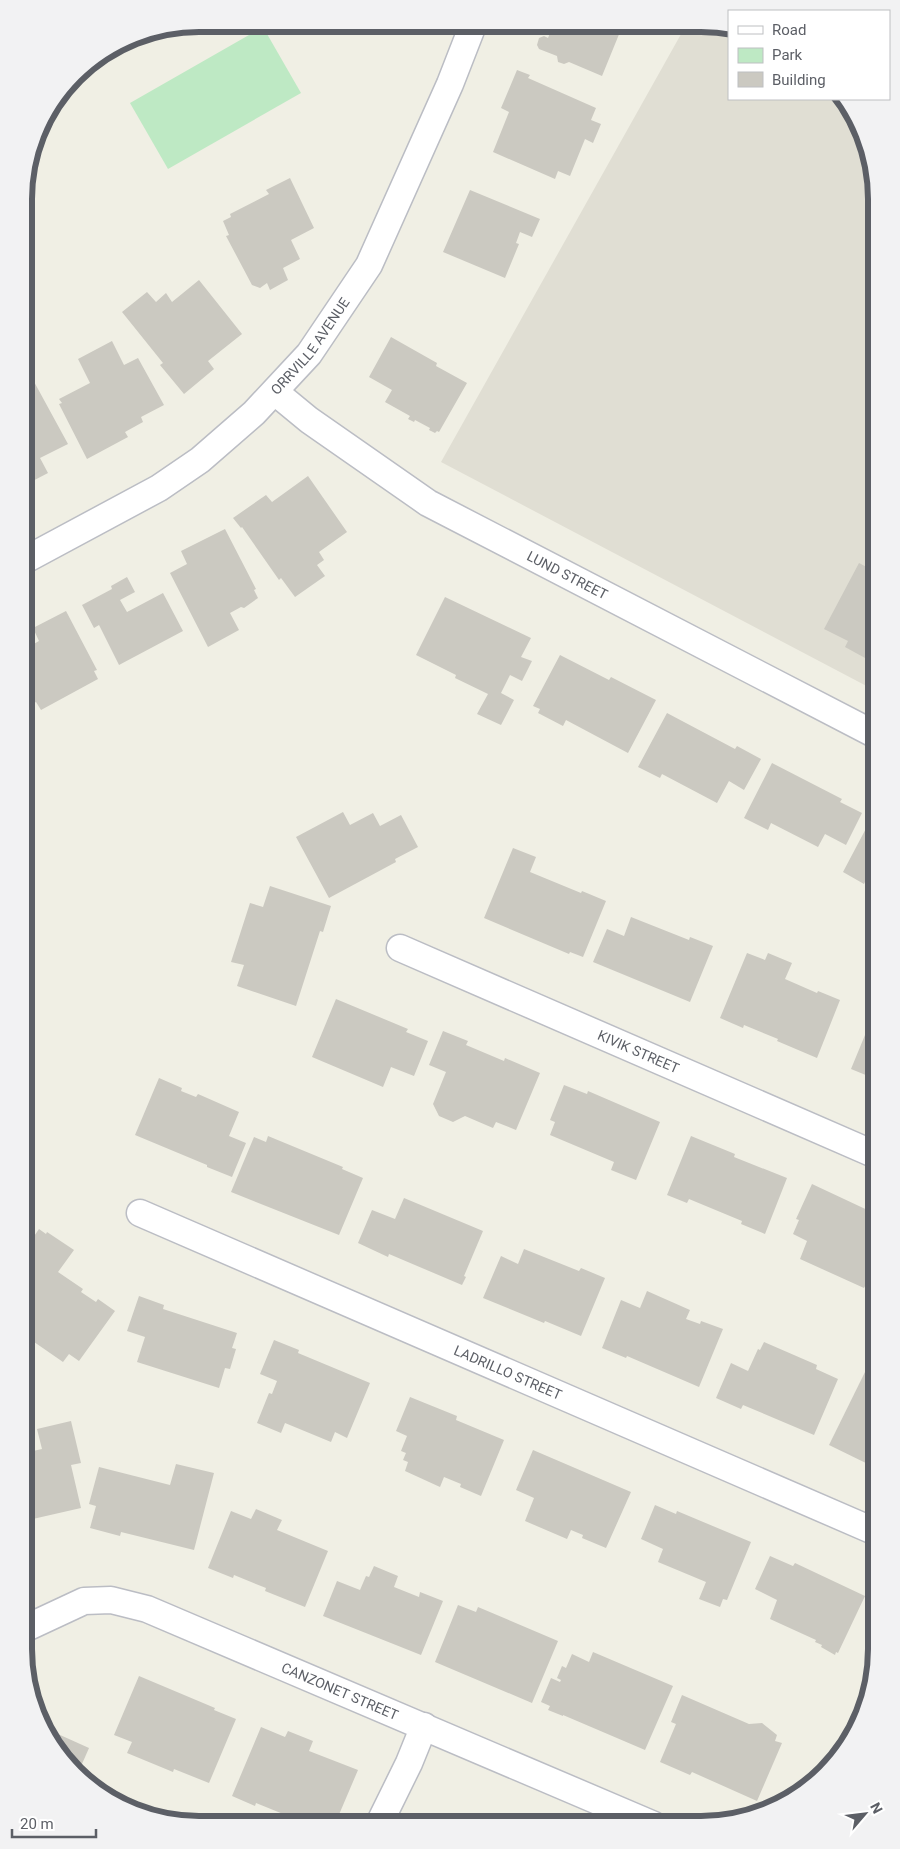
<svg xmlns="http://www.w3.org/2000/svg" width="900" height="1849" viewBox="0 0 900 1849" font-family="Roboto,sans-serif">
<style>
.education{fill:#e0ded3}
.green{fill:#bee9c4}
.building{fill:#cbc9c1}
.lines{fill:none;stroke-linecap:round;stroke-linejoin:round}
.street-casing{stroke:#bbbdc4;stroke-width:29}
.street{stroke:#fff;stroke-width:26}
.labels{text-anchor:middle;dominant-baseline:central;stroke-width:4;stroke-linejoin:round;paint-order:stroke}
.street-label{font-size:14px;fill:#5c5f66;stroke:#fff}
.rim{fill:none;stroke:#5c5f66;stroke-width:6}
</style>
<rect width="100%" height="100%" fill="#f0efe4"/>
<!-- education -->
<polygon class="education" points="685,27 729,27 729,99 837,99 867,143 876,200 876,691 441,462"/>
<!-- green -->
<polygon class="green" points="263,27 301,93 168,169 130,103"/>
<!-- building -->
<g class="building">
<polygon points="553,26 622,27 602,76 569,62 564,64 558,62 557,56 539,49 537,45 539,38 544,36 548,38"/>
<polygon points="517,70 530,75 528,78 596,108 591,120 601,124 593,143 585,139 570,176 558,171 555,179 493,152 509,112 501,108"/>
<polygon points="290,178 314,228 291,240 300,259 283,268 288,280 270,290 267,283 260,288 252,285 226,236 229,235 223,221 231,217 230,214 269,194 266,190"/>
<polygon points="470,190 540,219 532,237 520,232 516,243 519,244 505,278 443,252"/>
<polygon points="199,280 242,334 208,361 214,369 184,394 160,365 163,363 122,312 147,292 156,302 166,293 172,302"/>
<polygon points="391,337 437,363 436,366 467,383 439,432 437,431 435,433 429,430 430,428 415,420 414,422 408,419 410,416 385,402 392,390 369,377"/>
<polygon points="112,341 124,365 138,358 164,405 141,417 143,422 125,432 128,437 87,459 59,404 62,403 59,399 90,383 78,359"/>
<polygon points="32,378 68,444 40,458 48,473 25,485 25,382"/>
<polygon points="308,476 347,532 319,552 324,560 317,565 325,576 295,597 281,578 279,580 242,527 241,528 233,518 266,495 272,502"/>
<polygon points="225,529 256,589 254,590 258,598 244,608 241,607 230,613 239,630 208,647 170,573 187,564 181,551"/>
<polygon points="859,563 876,572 876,664 845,647 848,641 824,629"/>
<polygon points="127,577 135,592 120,600 127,612 163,593 183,631 119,665 99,625 94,628 82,605 112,589 111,586"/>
<polygon points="445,597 531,638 521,657 532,661 522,681 510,675 501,693 514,700 501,725 477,714 488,694 455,678 456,675 416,655"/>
<polygon points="66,611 97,670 94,671 98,679 41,710 36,702 28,706 25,700 25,649 39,641 33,628"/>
<polygon points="560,655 609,680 611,677 656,700 628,753 566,720 563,726 538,713 540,709 533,706"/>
<polygon points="667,713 735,749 737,746 761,759 744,790 729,781 717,803 662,774 660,778 638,767"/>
<polygon points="772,763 842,799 840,802 862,813 846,845 825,834 818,847 771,823 768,830 744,818"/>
<polygon points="343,812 350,825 373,813 380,826 401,815 418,847 395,859 396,862 329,898 296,837"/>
<polygon points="871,819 876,822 876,886 866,880 864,884 843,872"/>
<polygon points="513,848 536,857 530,872 581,893 582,891 606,901 583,957 570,952 569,954 484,918"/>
<polygon points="270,886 331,906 323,932 320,931 296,1006 237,986 244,965 231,962 250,903 263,907"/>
<polygon points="631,917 689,940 690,937 713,946 690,1002 593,962 607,929 624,936"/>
<polygon points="747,953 765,960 768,953 792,963 785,979 817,993 818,991 840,1000 817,1058 777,1041 778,1039 744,1025 743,1028 720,1018"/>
<polygon points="336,999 408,1029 406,1032 428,1041 414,1076 391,1067 383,1087 312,1057"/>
<polygon points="443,1031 468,1041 466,1045 504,1061 505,1058 540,1073 516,1130 496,1122 493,1128 465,1116 453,1122 439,1116 433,1104 446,1072 429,1065"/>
<polygon points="865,1035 876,1040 876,1083 872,1082 873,1078 851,1069"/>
<polygon points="159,1078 182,1088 181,1091 196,1097 198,1094 239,1112 229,1136 246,1143 232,1177 207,1167 207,1165 135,1135"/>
<polygon points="564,1085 587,1094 588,1091 660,1122 636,1180 611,1170 614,1162 550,1135 555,1122 550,1120"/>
<polygon points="268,1136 343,1167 342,1169 363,1178 339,1235 231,1192 254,1137 266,1142"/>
<polygon points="691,1136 735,1154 734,1157 787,1178 765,1234 741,1224 742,1221 689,1199 687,1203 667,1195"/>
<polygon points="812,1184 876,1214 876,1282 869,1278 864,1288 800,1259 807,1241 793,1234 799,1220 796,1219"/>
<polygon points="404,1198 483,1231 464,1276 466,1277 462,1285 389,1254 388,1257 358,1243 372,1210 395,1219"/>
<polygon points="39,1229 46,1234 47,1232 74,1250 58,1272 83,1289 81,1292 96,1302 98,1299 115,1311 79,1361 69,1354 63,1362 24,1335 24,1251"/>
<polygon points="524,1249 579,1271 581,1268 605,1278 581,1336 545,1321 544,1323 483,1298 501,1256 518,1264"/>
<polygon points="647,1291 690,1310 686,1319 700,1324 701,1321 723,1329 699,1387 627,1356 626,1358 602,1348 621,1300 640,1308"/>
<polygon points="139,1296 164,1305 163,1309 237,1333 232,1348 236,1349 230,1369 225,1368 219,1388 137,1362 145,1337 127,1331"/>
<polygon points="274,1340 299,1350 298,1353 370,1383 347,1438 335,1432 331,1442 285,1423 281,1433 257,1423 269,1393 272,1394 277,1381 260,1374"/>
<polygon points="764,1342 817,1365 816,1369 838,1379 814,1435 743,1405 741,1409 716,1398 731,1363 748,1371 758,1349 760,1350"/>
<polygon points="865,1372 876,1377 876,1468 829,1445"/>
<polygon points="410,1397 457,1416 456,1420 504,1440 481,1496 460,1487 461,1484 444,1477 440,1487 405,1471 408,1462 403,1460 406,1453 401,1451 407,1436 396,1431"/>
<polygon points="71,1421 81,1463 71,1465 81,1508 24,1521 24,1453 42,1449 37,1429"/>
<polygon points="533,1450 631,1492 606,1548 582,1538 583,1535 571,1530 567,1539 525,1521 534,1498 516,1490"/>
<polygon points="176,1464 214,1473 194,1550 121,1532 120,1536 90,1528 96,1506 89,1504 99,1467 170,1485"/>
<polygon points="655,1505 676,1514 677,1511 751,1542 727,1600 723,1599 720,1607 699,1599 706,1582 658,1562 663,1549 641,1539"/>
<polygon points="256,1509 282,1520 277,1530 328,1551 305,1607 265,1591 266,1588 234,1575 233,1578 208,1568 231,1511 251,1519"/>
<polygon points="770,1556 793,1566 795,1563 865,1596 838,1653 836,1652 835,1655 821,1647 822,1645 815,1642 816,1640 770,1619 777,1600 755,1589"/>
<polygon points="374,1566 398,1576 394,1587 419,1597 420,1592 443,1601 421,1655 323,1616 337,1581 360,1590 366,1576 369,1577"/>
<polygon points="458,1605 476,1612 478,1607 558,1641 532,1703 435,1662"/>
<polygon points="593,1652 673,1686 645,1750 563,1715 563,1716 548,1710 550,1706 541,1702 551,1678 560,1682 561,1680 557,1678 562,1666 566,1668 572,1654 589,1662"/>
<polygon points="139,1676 215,1708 214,1710 236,1719 209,1783 174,1769 173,1772 127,1753 132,1742 114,1735"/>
<polygon points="682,1695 749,1724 762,1723 777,1735 775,1741 782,1743 757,1801 692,1772 690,1775 660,1762 676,1724 671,1722"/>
<polygon points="261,1727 285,1737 288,1731 313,1741 309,1751 358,1770 335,1824 290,1824 293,1818 256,1803 255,1806 232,1796"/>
<polygon points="49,1730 89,1748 78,1773"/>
<polygon points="464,1818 476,1825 460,1825"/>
</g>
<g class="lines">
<!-- street casing -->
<g class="street-casing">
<g id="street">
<path id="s1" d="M275,392L309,420L428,503L876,735"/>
<path id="s2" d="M25,560L159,488L200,460L254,413L309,354L369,265L450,84L473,25"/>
<path id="s3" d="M400,948L876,1155"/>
<path id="s4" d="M140,1213L876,1532"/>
<path id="s5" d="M24,1629L84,1601L111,1600L147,1609L654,1825"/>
<polyline points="379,1824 409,1763 424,1726"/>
</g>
</g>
<!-- street -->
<use href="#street" class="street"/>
</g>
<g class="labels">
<!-- street labels -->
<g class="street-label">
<text stroke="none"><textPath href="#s2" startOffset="361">ORRVILLE AVENUE</textPath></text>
<text stroke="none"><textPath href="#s1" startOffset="346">LUND STREET</textPath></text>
<text stroke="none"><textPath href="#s3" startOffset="260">KIVIK STREET</textPath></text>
<text stroke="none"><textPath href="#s4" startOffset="401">LADRILLO STREET</textPath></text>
<text stroke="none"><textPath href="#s5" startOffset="340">CANZONET STREET</textPath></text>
</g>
</g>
<!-- crop -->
<path d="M0 0H900V1849H0ZM199 32H701A167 167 0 0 1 868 199V1649A167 167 0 0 1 701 1816H199A167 167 0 0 1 32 1649V199A167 167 0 0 1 199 32Z" fill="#f2f2f3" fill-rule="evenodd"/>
<path class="rim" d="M199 32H701A167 167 0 0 1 868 199V1649A167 167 0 0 1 701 1816H199A167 167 0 0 1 32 1649V199A167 167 0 0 1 199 32Z"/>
<!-- legend -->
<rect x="728" y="10" width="162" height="90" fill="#ffffff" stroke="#bebfc2"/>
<rect x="738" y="26" width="25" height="8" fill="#ffffff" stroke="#bebfc2"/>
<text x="772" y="35" font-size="15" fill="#5c5f66">Road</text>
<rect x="738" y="48" width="25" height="15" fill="#bee9c4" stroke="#bebfc2"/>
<text x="772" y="60" font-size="15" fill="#5c5f66">Park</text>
<rect x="738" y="72" width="25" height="15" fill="#cbc9c1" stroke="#bebfc2"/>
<text x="772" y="85" font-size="15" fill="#5c5f66">Building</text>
<!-- north arrow -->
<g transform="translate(865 1814) rotate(62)" stroke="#ffffff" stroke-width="4" paint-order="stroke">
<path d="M0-4L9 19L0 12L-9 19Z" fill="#5c5f66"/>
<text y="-8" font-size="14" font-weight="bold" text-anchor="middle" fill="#5c5f66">N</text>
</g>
<!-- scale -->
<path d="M12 1829v8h84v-8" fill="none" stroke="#5c5f66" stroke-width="2.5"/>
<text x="20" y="1829" font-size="15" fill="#5c5f66" stroke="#ffffff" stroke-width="4" paint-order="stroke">20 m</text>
</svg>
